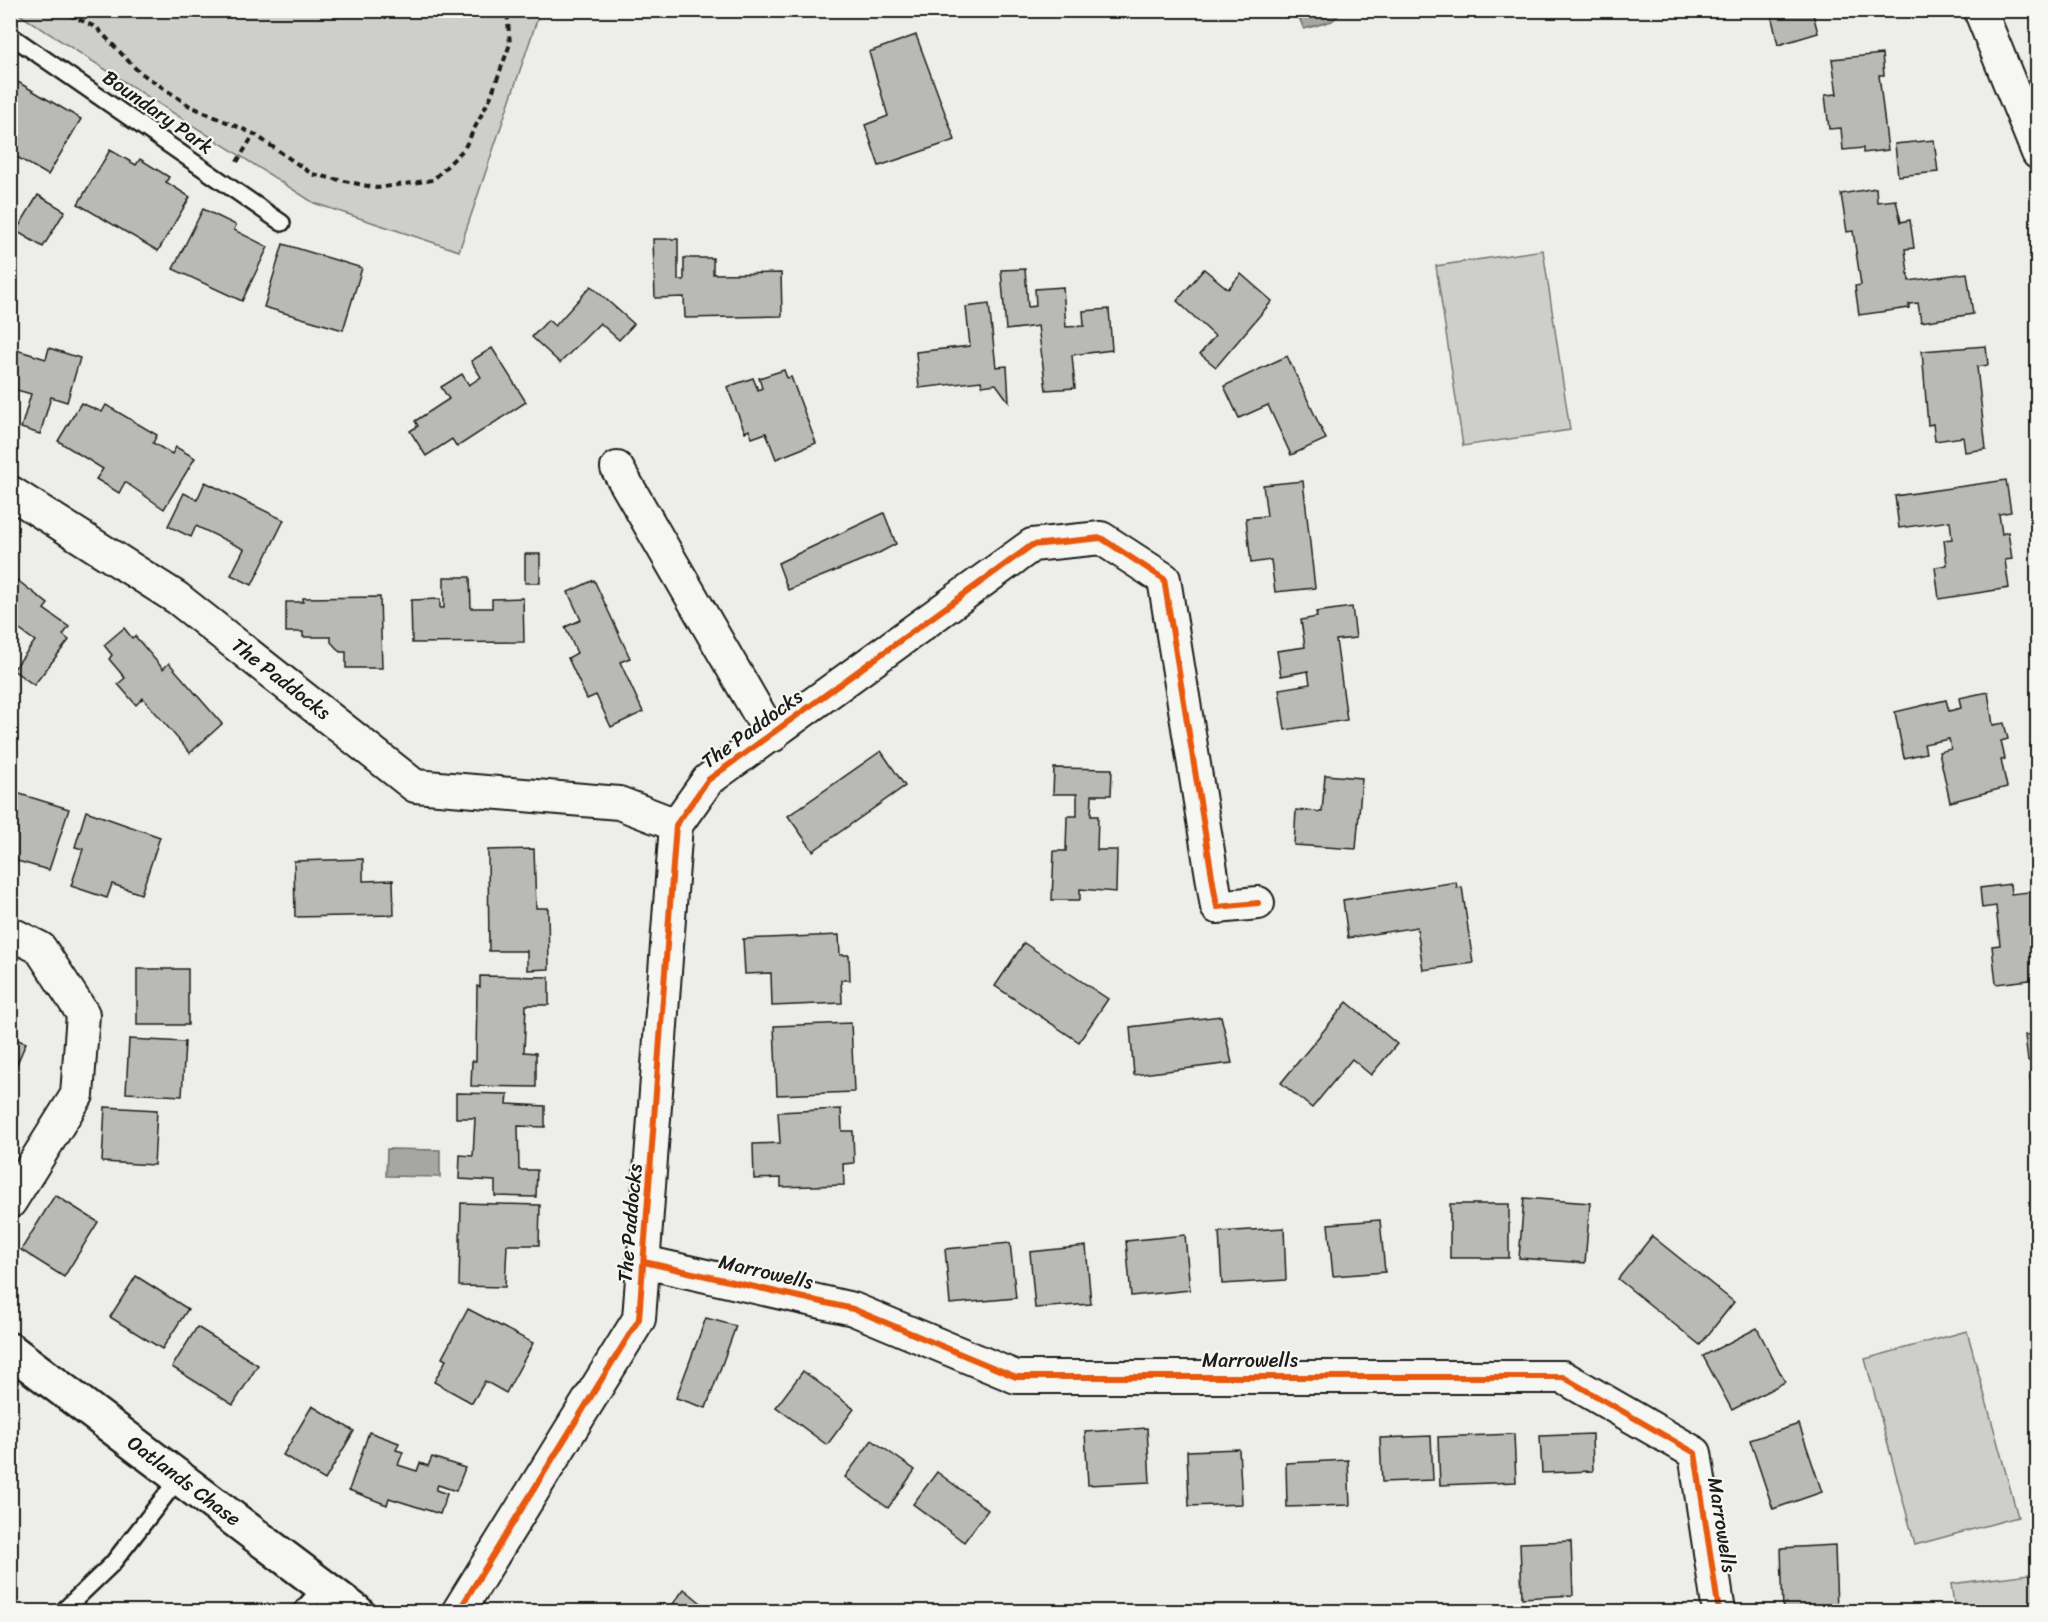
<svg xmlns="http://www.w3.org/2000/svg" width="2048" height="1622" viewBox="0 0 2048 1622" font-family="Sriracha,sans-serif">
<style>
.green{fill:#cececb;stroke:#757574;stroke-width:1.5}
.water{fill:#a6a6a3;stroke:#6f6f6d;stroke-width:1.5}
.building{fill:#b9b9b6;stroke:#1c1c1c;stroke-width:1.5}
.lines{fill:none;stroke-linecap:round;stroke-linejoin:round}
.lane-casing{stroke:#1c1c1c;stroke-width:20}
.street-casing{stroke:#1c1c1c;stroke-width:36}
.secondary-casing{stroke:#1c1c1c;stroke-width:38}
.path{stroke:#1c1c1c;stroke-width:4;stroke-dasharray:6 4.5;stroke-linecap:butt}
.lane{stroke:#f6f6f2;stroke-width:15}
.street{stroke:#f6f6f2;stroke-width:32}
.secondary{stroke:#f6f6f2;stroke-width:33}
.cycleway-casing{stroke:#f6f6f2;stroke-width:10}
.cycleway{stroke:#e8590c;stroke-width:6}
.labels{text-anchor:middle;dominant-baseline:central;stroke-width:4.5;stroke-linejoin:round;paint-order:stroke}
.street-label{font-size:20px;fill:#1c1c1c;stroke:#f6f6f2}
</style>
<rect width="100%" height="100%" fill="#edede9"/>
<filter id="ink" filterUnits="userSpaceOnUse"><feTurbulence type="fractalNoise" baseFrequency=".0167" numOctaves="2"/><feDisplacementMap in="SourceGraphic" scale="12" xChannelSelector="R" yChannelSelector="G"/><feConvolveMatrix kernelMatrix="1 2 1 2 8 2 1 2 1" color-interpolation-filters="sRGB"/></filter>
<g filter="url(#ink)">
<!-- green -->
<g class="green">
<polygon points="14,11 540,11 459,251 314,203"/>
<polygon points="1543,250 1570,430 1463,446 1436,266"/>
<polygon points="1967,1331 2018,1517 1915,1545 1865,1359"/>
<polygon points="2037,1573 2037,1611 1955,1611 1951,1584"/>
</g>
<!-- water -->
<g class="water">
<polygon points="1296,11 1343,11 1332,21 1304,29"/>
<polygon points="387,1149 440,1150 440,1177 386,1176"/>
</g>
<!-- building -->
<g class="building">
<polygon points="1770,10 1812,10 1818,33 1778,45"/>
<polygon points="916,35 955,140 879,166 865,125 888,116 869,52"/>
<polygon points="1882,54 1884,75 1879,75 1888,150 1863,153 1863,148 1843,150 1841,128 1829,129 1825,95 1837,94 1832,59"/>
<polygon points="11,78 81,119 48,175 10,153"/>
<polygon points="1934,140 1938,172 1898,176 1895,144"/>
<polygon points="110,150 136,165 140,159 169,177 166,182 190,197 158,251 78,204"/>
<polygon points="1876,188 1877,202 1896,200 1901,222 1910,220 1914,248 1905,249 1909,281 1967,273 1973,314 1921,322 1918,303 1909,304 1909,308 1859,315 1855,286 1861,285 1853,231 1847,232 1841,194"/>
<polygon points="38,195 65,211 43,247 16,231"/>
<polygon points="203,209 236,225 234,230 268,247 242,301 173,269"/>
<polygon points="653,239 678,239 678,280 684,280 684,258 713,258 713,274 781,273 782,316 685,318 684,297 655,298"/>
<polygon points="283,244 362,268 343,330 264,307"/>
<polygon points="1025,269 1028,307 1036,306 1035,289 1063,287 1066,327 1084,326 1083,311 1109,309 1112,350 1072,355 1075,388 1046,390 1038,326 1006,330 1001,270"/>
<polygon points="1204,269 1228,289 1241,274 1272,301 1216,367 1200,354 1215,336 1177,301"/>
<polygon points="591,286 634,324 619,340 600,323 560,363 532,337 548,320 555,326"/>
<polygon points="989,304 996,367 1007,366 1009,402 996,384 982,386 981,381 919,388 916,352 970,346 966,307"/>
<polygon points="1986,346 1988,365 1977,367 1986,449 1965,452 1963,437 1935,441 1933,424 1928,425 1922,351"/>
<polygon points="10,348 46,359 49,348 80,358 67,402 51,397 40,434 21,428 31,394 10,388"/>
<polygon points="492,348 526,402 457,447 452,439 426,456 410,431 418,426 415,421 449,399 441,387 462,374 469,385 481,377 471,361"/>
<polygon points="1287,356 1326,439 1291,455 1268,405 1239,418 1224,386"/>
<polygon points="784,370 787,378 791,377 816,443 776,459 766,433 752,438 749,430 745,432 727,387 753,378 758,390 762,388 759,378"/>
<polygon points="81,403 102,412 106,405 157,435 153,443 172,454 176,447 195,458 164,509 125,482 119,493 96,479 103,469 58,441"/>
<polygon points="2006,480 2011,512 1999,514 2002,534 2008,532 2012,559 2005,560 2009,588 1939,599 1935,567 1947,565 1944,540 1952,539 1950,521 1899,528 1895,496"/>
<polygon points="1303,481 1315,588 1275,592 1271,560 1251,563 1246,518 1267,516 1263,485"/>
<polygon points="205,482 284,520 252,585 231,575 244,549 196,526 191,537 168,526 184,493 197,500"/>
<polygon points="884,513 896,544 877,554 788,590 778,563"/>
<rect x="525" y="554" width="15" height="29"/>
<polygon points="12,576 48,604 44,609 69,627 63,635 69,640 34,685 13,670 35,641 10,623"/>
<polygon points="444,577 470,577 471,608 492,608 492,599 523,598 524,642 412,643 411,600 440,599 440,608 444,608"/>
<polygon points="594,580 630,658 620,662 643,712 611,727 596,695 587,699 568,658 577,653 565,627 581,620 568,592"/>
<polygon points="380,597 382,668 346,668 346,652 340,652 331,642 331,637 303,637 303,632 286,632 286,602 303,602 303,598"/>
<polygon points="1352,607 1356,638 1336,640 1347,720 1285,730 1279,689 1310,684 1308,671 1281,676 1277,651 1305,647 1301,620 1317,617 1316,612"/>
<polygon points="124,628 132,638 135,636 163,669 169,663 222,724 190,753 143,698 136,705 118,684 125,678 109,659 112,655 104,645"/>
<polygon points="1988,692 1993,725 2004,723 2008,739 2001,741 2005,759 2001,760 2007,787 1950,802 1939,752 1951,749 1949,739 1924,744 1926,753 1904,758 1895,712 1946,700 1949,711 1961,708 1959,698"/>
<polygon points="881,751 905,786 813,851 788,816"/>
<polygon points="1054,768 1112,769 1111,795 1092,795 1091,816 1098,816 1097,850 1117,850 1116,892 1080,889 1080,900 1052,900 1054,851 1066,851 1067,816 1077,816 1077,794 1053,794"/>
<polygon points="1325,775 1362,778 1356,849 1294,845 1296,810 1322,812"/>
<polygon points="10,791 69,809 49,870 10,859"/>
<polygon points="86,811 160,837 141,894 112,884 107,898 71,886 83,849 75,847"/>
<polygon points="534,849 536,908 548,908 549,969 527,970 527,951 489,951 488,850"/>
<polygon points="363,859 363,881 393,880 394,915 295,917 294,861"/>
<polygon points="1456,882 1457,888 1462,887 1473,963 1423,970 1417,927 1348,938 1343,900"/>
<polygon points="2010,884 2011,894 2038,891 2038,979 1996,984 1992,946 2000,945 1996,906 1982,908 1980,888"/>
<polygon points="839,935 840,955 849,955 850,980 841,980 842,1003 772,1006 771,973 745,974 743,939"/>
<polygon points="1024,943 1108,999 1079,1042 995,986"/>
<rect x="137" y="969" width="51" height="56"/>
<polygon points="480,976 549,977 549,1005 526,1005 524,1052 536,1053 536,1087 471,1086 472,1061 476,1061 477,986 480,987"/>
<polygon points="1347,1002 1397,1044 1371,1075 1352,1059 1312,1108 1281,1083"/>
<polygon points="1221,1016 1232,1063 1134,1075 1130,1027"/>
<polygon points="851,1023 854,1092 777,1095 774,1026"/>
<polygon points="2038,1034 2038,1060 2028,1061 2025,1035"/>
<polygon points="10,1037 26,1043 10,1080"/>
<polygon points="129,1039 185,1042 182,1096 126,1093"/>
<polygon points="2038,1075 2038,1108 2034,1108 2030,1076"/>
<polygon points="456,1093 508,1094 507,1104 545,1106 545,1127 518,1126 519,1170 537,1170 536,1197 495,1196 495,1181 459,1179 460,1155 473,1156 475,1118 456,1118"/>
<polygon points="105,1107 157,1110 154,1165 102,1162"/>
<polygon points="841,1109 842,1131 853,1131 854,1163 843,1164 844,1185 781,1187 781,1178 754,1179 753,1144 780,1143 778,1112"/>
<polygon points="55,1195 98,1222 64,1277 21,1250"/>
<polygon points="1524,1198 1590,1203 1585,1263 1519,1258"/>
<polygon points="461,1203 540,1205 539,1245 507,1245 505,1287 459,1286"/>
<rect x="1450" y="1204" width="59" height="54"/>
<polygon points="1380,1220 1385,1272 1333,1276 1328,1224"/>
<polygon points="1284,1228 1286,1280 1222,1284 1219,1232"/>
<polygon points="1185,1235 1190,1290 1131,1296 1126,1241"/>
<polygon points="1652,1236 1734,1302 1700,1345 1618,1279"/>
<polygon points="1010,1243 1016,1298 950,1304 945,1249"/>
<polygon points="1086,1246 1091,1304 1035,1308 1030,1252"/>
<polygon points="136,1276 188,1309 162,1349 110,1317"/>
<polygon points="468,1309 533,1343 506,1393 485,1381 472,1403 434,1382 446,1360 442,1358"/>
<polygon points="706,1318 736,1326 706,1408 676,1398"/>
<polygon points="197,1327 258,1365 233,1405 172,1367"/>
<polygon points="1757,1328 1785,1382 1732,1410 1703,1356"/>
<polygon points="803,1371 854,1409 827,1445 776,1407"/>
<polygon points="312,1406 354,1431 325,1480 283,1455"/>
<polygon points="1799,1424 1822,1492 1773,1509 1750,1440"/>
<polygon points="1147,1428 1150,1482 1088,1485 1085,1432"/>
<polygon points="369,1432 399,1443 396,1450 403,1452 398,1465 417,1471 420,1463 428,1466 432,1457 465,1468 456,1491 438,1485 436,1490 447,1494 440,1514 389,1498 387,1505 349,1490"/>
<polygon points="1514,1434 1516,1482 1440,1485 1438,1437"/>
<polygon points="1592,1434 1593,1471 1542,1473 1540,1436"/>
<polygon points="1431,1436 1433,1480 1382,1482 1380,1438"/>
<polygon points="872,1440 915,1470 888,1508 845,1477"/>
<polygon points="1239,1449 1242,1504 1189,1506 1187,1451"/>
<polygon points="1348,1460 1350,1505 1287,1507 1286,1463"/>
<polygon points="937,1472 988,1510 964,1542 913,1504"/>
<polygon points="1571,1541 1573,1595 1522,1598 1520,1543"/>
<polygon points="1835,1545 1837,1612 1783,1612 1781,1548"/>
<polygon points="684,1589 712,1612 667,1612"/>
</g>
<g class="lines">
<!-- lane casing -->
<g class="lane-casing">
<g id="lane">
<polyline points="10,35 282,223"/>
<polyline points="62,1612 112,1564 179,1478"/>
<polyline points="300,1612 323,1586"/>
</g>
</g>
<!-- street casing -->
<g class="street-casing">
<g id="street">
<polyline points="1980,10 2038,153"/>
<polyline points="617,468 772,736"/>
<polyline points="10,492 177,598 415,786 619,803 676,825"/>
<polyline points="10,933 40,948 83,1014 77,1095 10,1202"/>
<polyline points="644,1262 853,1309 1016,1377 1563,1377 1695,1453 1719,1612"/>
<polyline points="458,1612 639,1319 676,825 708,780 1032,545 1101,538 1164,579 1217,907 1258,903"/>
</g>
</g>
<!-- secondary casing -->
<g class="secondary-casing">
<polyline id="secondary" points="10,1350 357,1612"/>
</g>
<!-- path -->
<g class="path">
<polyline points="60,10 97,28 138,71 190,106 254,134 312,174 377,188 433,180 464,149 491,96 510,44 507,10"/>
<polyline points="237,162 254,134"/>
</g>
<!-- lane -->
<use href="#lane" class="lane"/>
<!-- street -->
<use href="#street" class="street"/>
<!-- secondary -->
<use href="#secondary" class="secondary"/>
<!-- cycleway casing -->
<g class="cycleway-casing">
<g id="cycleway">
<polyline points="644,1262 853,1309 1016,1377 1563,1377 1695,1453 1719,1612"/>
<polyline points="458,1612 639,1319 676,825 708,780 1032,545 1101,538 1164,579 1217,907 1258,903"/>
</g>
</g>
<!-- cycleway -->
<use href="#cycleway" class="cycleway"/>
</g>
</g>
<g class="labels">
<!-- street labels -->
<g class="street-label">
<text transform="translate(158 112) rotate(35)">Boundary Park</text>
<text transform="translate(281 679) rotate(38)">The Paddocks</text>
<text transform="translate(752 729) rotate(-36)">The Paddocks</text>
<text transform="translate(630 1223) rotate(-85)">The Paddocks</text>
<text transform="translate(766 1272) rotate(13)">Marrowells</text>
<text x="1250" y="1360">Marrowells</text>
<text transform="translate(184 1481) rotate(37)">Oatlands Chase</text>
<text transform="translate(1722 1525) rotate(81)">Marrowells</text>
</g>
</g>
<!-- margin -->
<rect width="2048" height="1622" fill="none" stroke="#f6f6f2" stroke-width="36"/>
<rect x="18" y="18" width="2012" height="1586" fill="none" stroke="#1c1c1c" stroke-width="2" filter="url(#ink)"/>
</svg>
